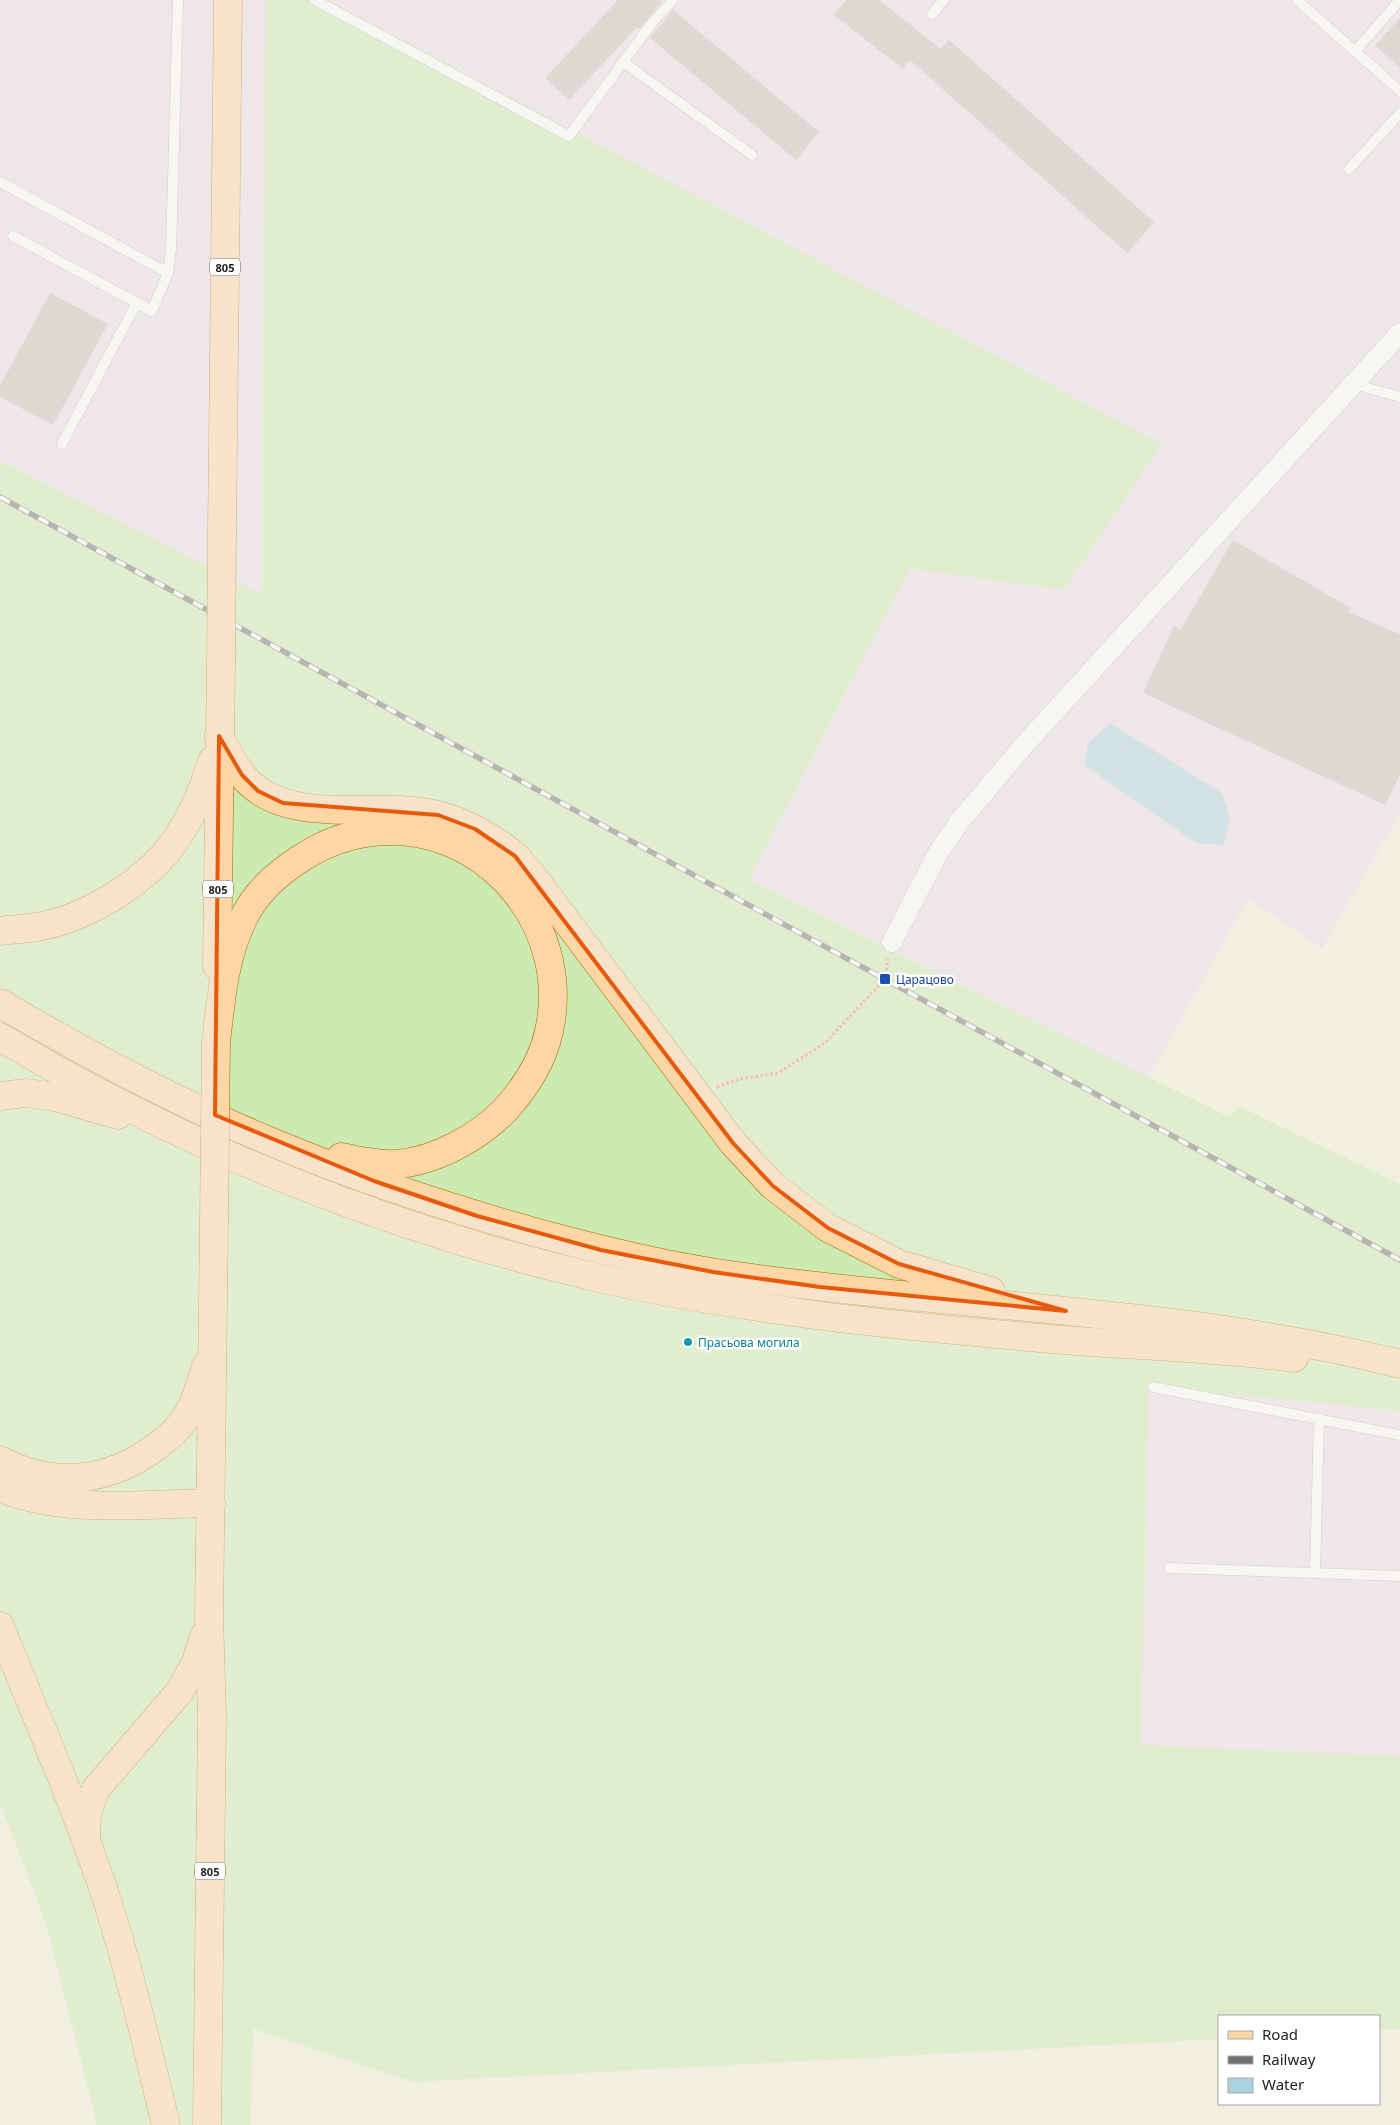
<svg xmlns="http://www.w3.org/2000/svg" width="1400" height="2125" viewBox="0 0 1400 2125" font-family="'Noto Sans',sans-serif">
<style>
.industrial{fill:#ebdbe8}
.farmland{fill:#eef0d5}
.grass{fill:#cdebb0}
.water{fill:#aad3df}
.building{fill:#c7bfb8}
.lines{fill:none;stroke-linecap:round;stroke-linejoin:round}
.lane-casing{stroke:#a9a9a9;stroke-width:11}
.street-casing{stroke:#a9a9a9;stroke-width:21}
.primary-casing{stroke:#a06b00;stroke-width:29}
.path{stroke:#fa8072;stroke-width:3;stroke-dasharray:2.5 2.5;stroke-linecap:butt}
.lane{stroke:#fff;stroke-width:10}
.street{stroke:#fff;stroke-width:20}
.primary{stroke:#fcd6a4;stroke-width:28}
.rail-casing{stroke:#707070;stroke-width:5.5}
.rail{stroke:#fff;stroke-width:4;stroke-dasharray:11;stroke-linecap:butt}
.primary-bridge-casing{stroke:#a06b00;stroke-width:29;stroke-linecap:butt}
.primary-bridge{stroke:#fcd6a4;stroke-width:28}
.marked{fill:none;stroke:#e8590c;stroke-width:4;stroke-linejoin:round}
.transit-dot{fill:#1a4fb4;stroke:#fff;stroke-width:2}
.culture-dot{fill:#0f9aa8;stroke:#fff;stroke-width:2}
.labels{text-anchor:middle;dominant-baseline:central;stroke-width:5;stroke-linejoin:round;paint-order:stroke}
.shield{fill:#fff;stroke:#646464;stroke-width:1}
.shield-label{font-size:11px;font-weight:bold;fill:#222}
.transit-label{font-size:12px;fill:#164399;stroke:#fff;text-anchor:start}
.culture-label{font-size:12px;fill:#0d838f;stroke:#fff;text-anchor:start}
</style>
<rect width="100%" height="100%" fill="#f2efe9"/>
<!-- industrial -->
<g class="industrial">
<polygon points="0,0 265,0 262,594 0,460"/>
<polygon points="328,0 1400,0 1400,813 1322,949 1248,900 1149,1077 749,879 910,569 1063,590"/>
<polygon points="1149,1387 1400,1411 1400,1756 1141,1746"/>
</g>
<!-- farmland -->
<g class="farmland">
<polygon points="1400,813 1400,1184 1238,1106 1229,1117 1149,1077 1248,899 1322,949"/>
<polygon points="0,1803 47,1926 97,2125 0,2125"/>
<polygon points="253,2028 414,2082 1219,2039 1219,2104 1379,2104 1379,2030 1400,2029 1400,2125 251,2125"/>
</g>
<!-- grass -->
<polygon class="grass" points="265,0 328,0 1162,444 1063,590 910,569 749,879 1229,1117 1238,1106 1400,1184 1400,1411 1149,1387 1141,1745 1400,1756 1400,2029 1379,2030 1379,2016 1219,2016 1219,2039 414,2082 253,2029 251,2125 97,2125 47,1926 0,1803 0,460 262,594"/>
<!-- water -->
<polygon class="water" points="1110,723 1222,793 1230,817 1224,845 1196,843 1084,765 1088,743"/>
<!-- building -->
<g class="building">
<polygon points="618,0 660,0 662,2 639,29 637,27 569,100 545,78"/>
<polygon points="846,0 879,0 941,49 949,40 1154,222 1127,253 910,60 903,69 834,15"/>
<polygon points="673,10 819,132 796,160 650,38"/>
<polygon points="1400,18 1400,68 1375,45"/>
<polygon points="50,293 108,324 53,425 0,397 0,386"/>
<polygon points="1233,540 1351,608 1348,612 1400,634 1400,774 1385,805 1143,693 1174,626 1181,629"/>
</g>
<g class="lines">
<!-- lane casing -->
<g class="lane-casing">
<g id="lane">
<polyline points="315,0 569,136 652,23 673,0"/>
<polyline points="1297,0 1400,91"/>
<polyline points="932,14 944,0"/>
<polyline points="1355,51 1400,0"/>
<polyline points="623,62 752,155"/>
<polyline points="1349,169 1400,113"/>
<polyline points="0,182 168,273"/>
<polyline points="13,236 152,311 168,273 171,250 178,0"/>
<polyline points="1354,384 1400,397"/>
<polyline points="62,444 137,302"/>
<polyline points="1153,1387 1400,1435"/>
<polyline points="1169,1568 1400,1576"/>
<polyline points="1315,1573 1319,1419"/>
</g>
</g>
<!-- street casing -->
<g class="street-casing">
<polyline id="street" points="892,942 938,853 960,821 1025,744 1400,333"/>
</g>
<!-- primary casing -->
<g class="primary-casing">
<g id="primary">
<polyline points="222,533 228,0"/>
<path d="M219,736C226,748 233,764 242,775C286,830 378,799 438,815C463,821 495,838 515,856C526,866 536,881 546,894L733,1143L773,1186L828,1228L899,1264L991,1291"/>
<path d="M0,931C14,929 29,929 42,926C91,916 149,880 177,838C193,814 204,788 212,761"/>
<polyline points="217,966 221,665"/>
<path d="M0,1003C88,1055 180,1104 274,1143C360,1179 449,1208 538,1233C597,1249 657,1264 717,1273C944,1307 1177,1308 1400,1364"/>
<path d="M0,1037C184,1147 386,1228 595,1277C667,1294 741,1305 815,1315C898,1326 981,1333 1064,1340C1141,1346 1218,1348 1294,1358"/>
<path d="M216,1042C221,1000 224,958 243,919C255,893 279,872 303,857C332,838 364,830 398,831C497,836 571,933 549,1031C543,1060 525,1088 505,1110C479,1137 436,1161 397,1164C379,1165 359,1161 341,1157"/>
<polyline points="0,1096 26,1093 56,1097 118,1115"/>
<path d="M0,1460C53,1489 110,1482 157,1446C168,1438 180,1427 187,1416C196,1401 201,1382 206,1366"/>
<path d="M0,1488C64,1514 143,1504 211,1503"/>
<path d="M0,1626C38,1722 81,1817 112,1916C133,1984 149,2055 166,2125"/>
<polyline points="86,1837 87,1813 96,1789 180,1691 196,1662 204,1636"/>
<polyline points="207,2125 212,1717 209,1617 214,1223"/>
</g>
</g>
<!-- path -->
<polyline class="path" points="717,1087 740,1079 778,1073 825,1043 885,979 888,959"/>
<!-- lane -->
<use href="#lane" class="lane"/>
<!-- street -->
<use href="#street" class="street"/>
<!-- primary -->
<use href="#primary" class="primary"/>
<!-- rail casing -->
<g class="rail-casing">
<polyline id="rail" points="0,497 1400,1260"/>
</g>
<!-- rail -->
<use href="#rail" class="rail"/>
<!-- primary-bridge casing -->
<g class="primary-bridge-casing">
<g id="primary-bridge">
<polyline points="221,665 222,533"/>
<polyline points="214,1223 216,1042"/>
</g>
</g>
<!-- primary-bridge -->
<use href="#primary-bridge" class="primary-bridge"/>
</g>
<!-- marked area -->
<path d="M0 0H1400V2125H0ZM219,736L242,775L258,791L283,803L438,815L475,829L515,856L733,1143L773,1186L828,1228L899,1264L1066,1311L820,1287L713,1272L601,1250L477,1216L374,1181L215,1115Z" fill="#f2efe9" fill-opacity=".55" fill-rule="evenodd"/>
<path class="marked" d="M219,736L242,775L258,791L283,803L438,815L475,829L515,856L733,1143L773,1186L828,1228L899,1264L1066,1311L820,1287L713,1272L601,1250L477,1216L374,1181L215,1115Z"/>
<!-- markers -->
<rect class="transit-dot" x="879" y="973" width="12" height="12" rx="2.5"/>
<circle class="culture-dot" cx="688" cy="1342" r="5"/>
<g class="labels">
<!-- shield labels -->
<g class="shield">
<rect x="210" y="258.5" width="30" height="17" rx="4"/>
<rect x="203" y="880.5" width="30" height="17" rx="4"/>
<rect x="195" y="1862.5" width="30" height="17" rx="4"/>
</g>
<g class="shield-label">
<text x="225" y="267">805</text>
<text x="218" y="889">805</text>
<text x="210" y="1871">805</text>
</g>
<!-- transit labels -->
<g class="transit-label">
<text x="896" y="979">Царацово</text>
</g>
<!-- culture labels -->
<g class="culture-label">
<text x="698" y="1342">Прасьова могила</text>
</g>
</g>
<!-- legend -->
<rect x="1218" y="2015" width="162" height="90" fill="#ffffff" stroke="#a7a7a7"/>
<rect x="1228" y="2031" width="25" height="8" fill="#fcd6a4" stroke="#a7a7a7"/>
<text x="1262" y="2040" font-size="15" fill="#222222">Road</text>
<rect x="1228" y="2056" width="25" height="8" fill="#707070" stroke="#a7a7a7"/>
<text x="1262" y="2065" font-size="15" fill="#222222">Railway</text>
<rect x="1228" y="2078" width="25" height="15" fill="#aad3df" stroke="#a7a7a7"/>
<text x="1262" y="2090" font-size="15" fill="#222222">Water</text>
</svg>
